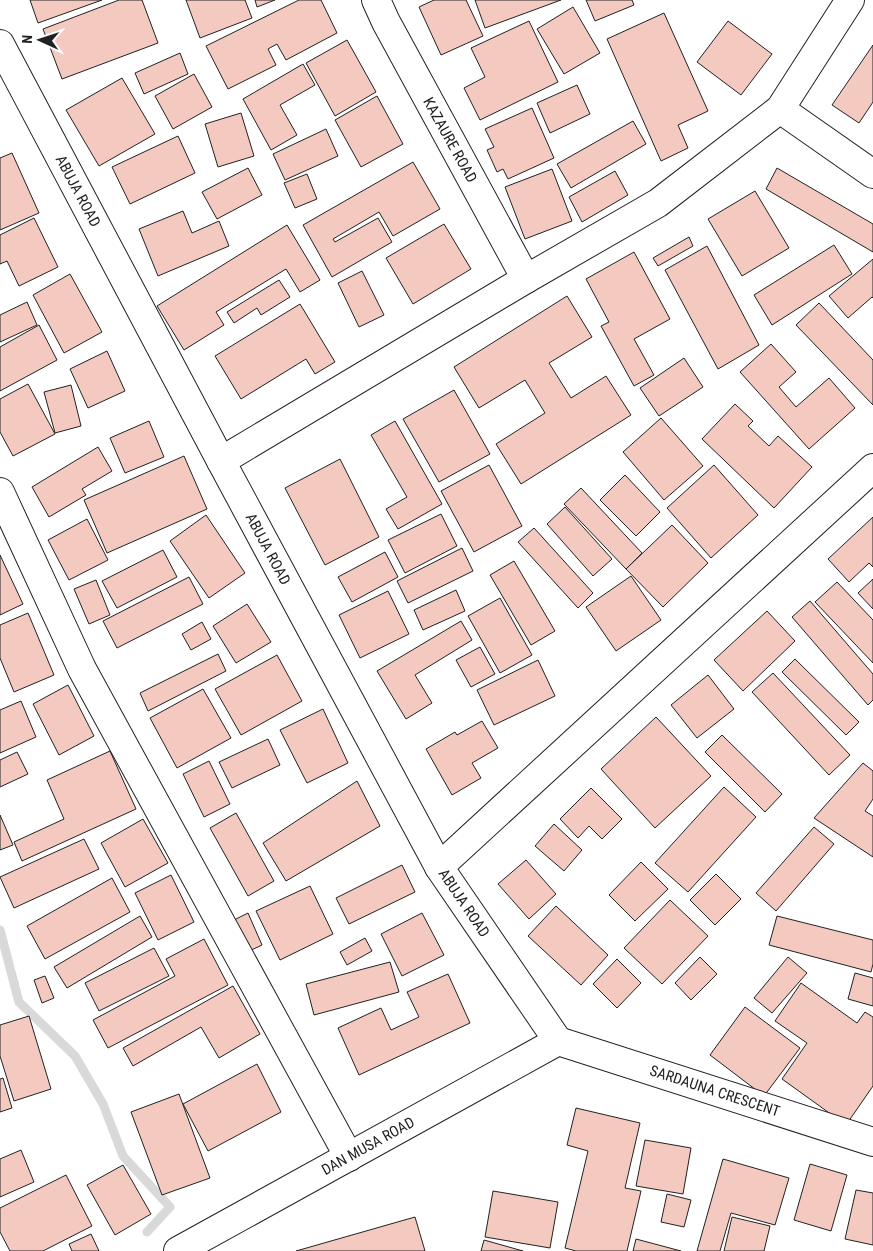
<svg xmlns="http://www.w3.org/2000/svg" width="873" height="1251" viewBox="0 0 873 1251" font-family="'Roboto Condensed',sans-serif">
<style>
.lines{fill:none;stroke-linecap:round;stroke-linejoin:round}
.stream{stroke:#d9d9d9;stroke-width:9}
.building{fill:#f3c9c0;stroke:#222}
.minor-casing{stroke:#222;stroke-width:30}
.minor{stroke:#fff;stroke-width:28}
.labels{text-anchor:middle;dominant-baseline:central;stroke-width:4;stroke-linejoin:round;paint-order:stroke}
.street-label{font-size:15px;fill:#222;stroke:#fff}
</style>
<rect width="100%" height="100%" fill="#fff"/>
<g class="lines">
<!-- stream -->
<polyline class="stream" points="0,930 19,1002 75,1056 103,1104 123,1156 170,1207 147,1232"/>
</g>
<!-- building -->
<g class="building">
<polygon points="30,0 102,0 38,23"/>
<polygon points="119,0 142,0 158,43 62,79 43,29"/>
<polygon points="186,0 245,0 252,18 200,38"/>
<polygon points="255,0 275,0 257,7"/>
<polygon points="299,0 321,0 337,33 286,60 277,44 268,49 276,65 228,89 206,46"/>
<polygon points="434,0 466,0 483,36 441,55 419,7"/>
<polygon points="475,0 561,0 485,28"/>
<polygon points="586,0 632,0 634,5 595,21"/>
<polygon points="573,7 600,53 564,74 537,29"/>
<polygon points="664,13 708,111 678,125 688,148 661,161 607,39"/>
<polygon points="529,21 558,82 480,120 464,88 485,77 471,48"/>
<polygon points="728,21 772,54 741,95 697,62"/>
<polygon points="347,40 376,92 335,116 306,63"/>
<polygon points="873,45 873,102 859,123 832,105"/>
<polygon points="180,53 188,74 144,94 135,73"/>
<polygon points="303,64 315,85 280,105 297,135 271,150 243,99"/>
<polygon points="194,74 212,107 173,129 155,96"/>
<polygon points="122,78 155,134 99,166 66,110"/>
<polygon points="577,85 590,114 550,133 537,103"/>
<polygon points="377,96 403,144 361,167 335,120"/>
<polygon points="532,108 554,158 508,179 503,169 497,172 487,150 494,147 485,129"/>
<polygon points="241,113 254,156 218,167 205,124"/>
<polygon points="633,121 646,144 571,188 557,164"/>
<polygon points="326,129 338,156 285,180 273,154"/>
<polygon points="178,136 195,173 130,204 112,167"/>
<polygon points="12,153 39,213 0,230 0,158"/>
<polygon points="413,162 440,209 393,236 379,212 333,239 335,242 378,218 392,242 332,277 303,225"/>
<polygon points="248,168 262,195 217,219 202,192"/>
<polygon points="777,168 873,224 873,252 766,189"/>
<polygon points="552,169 572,221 525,239 505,187"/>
<polygon points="615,171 628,195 582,222 569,197"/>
<polygon points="307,174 317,199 295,208 284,183"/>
<polygon points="755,191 789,248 742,276 708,219"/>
<polygon points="183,211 192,233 219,221 229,246 158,276 139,229"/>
<polygon points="34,218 58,267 19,286 7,261 0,264 0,235"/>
<polygon points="444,224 471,269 413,304 386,258"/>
<polygon points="287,225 320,280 300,292 286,269 216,312 224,325 184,350 157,306"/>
<polygon points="689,237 693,246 658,266 653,258"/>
<polygon points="834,245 852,274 772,325 754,295"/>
<polygon points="707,246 759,345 718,369 665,270"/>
<polygon points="634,252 670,319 634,339 654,375 634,386 601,326 609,322 586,279"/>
<polygon points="873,259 873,298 872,297 848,318 829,296"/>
<polygon points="362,271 384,315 359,327 338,283"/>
<polygon points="70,274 102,332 64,353 33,295"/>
<polygon points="279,280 290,297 261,315 257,308 234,323 227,312"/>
<polygon points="567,296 592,337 549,363 571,398 606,376 631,415 521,484 496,444 545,413 525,380 479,408 454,367"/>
<polygon points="27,302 37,325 0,342 0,315"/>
<polygon points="819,303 873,360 873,405 796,325"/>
<polygon points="300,304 335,362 315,374 306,359 241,399 215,356"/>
<polygon points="39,325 57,360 0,391 0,347"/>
<polygon points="771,344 796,372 779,387 796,407 829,378 855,408 809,449 740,372"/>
<polygon points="107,351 125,391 88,408 70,369"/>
<polygon points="684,358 703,387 659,416 640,388"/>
<polygon points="28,384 55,434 13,456 0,432 0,399"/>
<polygon points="71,385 81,426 55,433 44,392"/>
<polygon points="454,390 490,454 439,482 403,419"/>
<polygon points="735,404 753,421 748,426 769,446 778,436 812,467 774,508 702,439"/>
<polygon points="661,418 703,466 664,500 623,452"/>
<polygon points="149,421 164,457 125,473 110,438"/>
<polygon points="395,421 442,504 398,529 386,509 407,497 371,435"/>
<polygon points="98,447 112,471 82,489 86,495 49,517 32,487"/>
<polygon points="184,456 207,509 107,553 84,500"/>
<polygon points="340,459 379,537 325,565 285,488"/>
<polygon points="489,465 522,526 474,552 441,491"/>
<polygon points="714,465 758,515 711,558 667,508"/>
<polygon points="625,475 660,512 636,536 600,500"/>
<polygon points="581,488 642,553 626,569 564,504"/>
<polygon points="565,507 612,559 593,576 547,524"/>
<polygon points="441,514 457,546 405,573 388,540"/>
<polygon points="206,515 245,573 209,598 170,541"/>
<polygon points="873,517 873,567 869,563 849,582 828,559"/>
<polygon points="87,519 108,560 69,580 48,540"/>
<polygon points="672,525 708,563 663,607 626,569"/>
<polygon points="534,528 593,593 578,608 518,542"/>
<polygon points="462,548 473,571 408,603 397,581"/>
<polygon points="163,550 177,577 117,608 102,581"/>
<polygon points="385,552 398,577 352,602 338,577"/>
<polygon points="0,555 23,604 0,615"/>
<polygon points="514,561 555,631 531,645 490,575"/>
<polygon points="631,576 661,620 616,651 586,607"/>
<polygon points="189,577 203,604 117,648 103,621"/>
<polygon points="873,579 873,609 858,593"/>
<polygon points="96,580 110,615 89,624 74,589"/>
<polygon points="837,582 873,620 873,663 815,602"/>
<polygon points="456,590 465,611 423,630 414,610"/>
<polygon points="388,591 409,634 360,658 339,615"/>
<polygon points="500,598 532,655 500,673 468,616"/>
<polygon points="810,601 873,674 873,700 868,705 792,617"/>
<polygon points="247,604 271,642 236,663 213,626"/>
<polygon points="767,611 795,641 743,691 714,660"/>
<polygon points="28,613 54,675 14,692 0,658 0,625"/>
<polygon points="461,621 472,640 415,675 432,703 406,719 377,671"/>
<polygon points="202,622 211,639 191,650 182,634"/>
<polygon points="480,647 495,674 471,687 456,660"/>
<polygon points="218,654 226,671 148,711 140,693"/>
<polygon points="277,655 302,701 241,735 215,689"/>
<polygon points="795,659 859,722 846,735 782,672"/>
<polygon points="538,660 555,696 494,725 477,690"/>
<polygon points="773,673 850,755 829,775 752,692"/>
<polygon points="708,675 734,709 697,738 671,705"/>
<polygon points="68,685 94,736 59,755 33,704"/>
<polygon points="203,689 231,738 177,768 150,718"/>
<polygon points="21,701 36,737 0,753 0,710"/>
<polygon points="323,709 348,763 307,783 280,730"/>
<polygon points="656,717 711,776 655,828 601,769"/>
<polygon points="482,721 498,748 472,763 481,778 452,795 426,749 455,732 457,735"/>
<polygon points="722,735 782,794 765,812 705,752"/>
<polygon points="268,739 280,765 232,788 219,762"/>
<polygon points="110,751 136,809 22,861 14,842 64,819 47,780"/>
<polygon points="17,752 28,774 0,787 0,760"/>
<polygon points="209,761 230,804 204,817 183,774"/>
<polygon points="863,763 873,771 873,799 865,811 873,816 873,857 814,818"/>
<polygon points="357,781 380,826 286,881 263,843"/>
<polygon points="724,787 756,817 688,892 655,863"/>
<polygon points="591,788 622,819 602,839 589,826 578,838 560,819"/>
<polygon points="236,813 274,881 248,896 210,828"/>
<polygon points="0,815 13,845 0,850"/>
<polygon points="143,819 168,863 125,887 101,843"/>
<polygon points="554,824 582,850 564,871 535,846"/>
<polygon points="814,827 834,844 776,911 756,893"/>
<polygon points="84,839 99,869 14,908 0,877"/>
<polygon points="526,860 556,894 529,919 498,884"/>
<polygon points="641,862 668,889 635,921 609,895"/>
<polygon points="402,865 415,892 349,924 336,898"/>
<polygon points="716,874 741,899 715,925 690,900"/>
<polygon points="171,875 194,922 158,940 135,893"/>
<polygon points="112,878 130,912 45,959 27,926"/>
<polygon points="310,886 333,934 280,960 256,911"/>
<polygon points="670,900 708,936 662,984 624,948"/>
<polygon points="556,906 608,955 581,985 528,936"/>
<polygon points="248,913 262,945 245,953 230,922"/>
<polygon points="422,913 444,955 402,976 381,934"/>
<polygon points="140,916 152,937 67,988 54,967"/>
<polygon points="777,916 873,940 873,964 871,972 769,945"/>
<polygon points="365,938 372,951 347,965 340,952"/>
<polygon points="204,939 228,985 108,1048 93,1020 175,976 166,959"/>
<polygon points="154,948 169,976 99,1011 85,983"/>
<polygon points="700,957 717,974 691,1000 675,983"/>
<polygon points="788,957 807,973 772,1013 754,998"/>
<polygon points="617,959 641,983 617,1008 593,984"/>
<polygon points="390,962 399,992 314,1015 306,984"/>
<polygon points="855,973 873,978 873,1006 848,999"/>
<polygon points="448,974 470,1023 359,1075 338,1028 381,1008 391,1030 419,1017 407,992"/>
<polygon points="45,976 54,998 42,1003 34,980"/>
<polygon points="801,983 857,1023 865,1012 873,1017 873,1086 846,1125 782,1079 807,1043 775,1021"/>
<polygon points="233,986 260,1034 219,1058 201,1027 133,1066 123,1048"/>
<polygon points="745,1007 800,1048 764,1096 710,1055"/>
<polygon points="29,1016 51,1089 14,1101 0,1056 0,1025"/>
<polygon points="257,1064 281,1112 208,1151 183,1104"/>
<polygon points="3,1078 12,1108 0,1112 0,1079"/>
<polygon points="179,1094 210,1178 162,1195 131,1112"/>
<polygon points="576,1108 640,1123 625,1188 641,1191 627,1251 576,1251 565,1248 588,1151 567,1145"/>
<polygon points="645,1140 691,1148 683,1194 636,1186"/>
<polygon points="21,1150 34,1182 0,1197 0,1159"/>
<polygon points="723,1159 789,1178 775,1225 731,1213 720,1251 697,1251"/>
<polygon points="810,1164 847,1175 831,1231 794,1220"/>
<polygon points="123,1165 151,1214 115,1235 87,1185"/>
<polygon points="66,1175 92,1226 43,1251 10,1251 0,1232 0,1208"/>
<polygon points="856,1190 873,1193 873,1245 845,1239"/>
<polygon points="493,1191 558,1202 550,1248 485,1237"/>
<polygon points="667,1194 691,1200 684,1227 661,1222"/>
<polygon points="415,1217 425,1251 296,1251"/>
<polygon points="732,1217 770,1226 764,1251 724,1251"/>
<polygon points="91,1234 99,1251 72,1251 69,1244"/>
<polygon points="636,1239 681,1251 633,1251"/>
<polygon points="484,1240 523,1251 481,1251"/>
</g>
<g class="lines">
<!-- minor casing -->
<g class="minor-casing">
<g id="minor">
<polyline points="376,0 386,22 526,279"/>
<polyline points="0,44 221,461 439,867 558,1041"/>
<polyline points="780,109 873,174"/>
<polyline points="221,461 526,279 658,203 780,109 850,0"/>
<polyline points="0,492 82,669 349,1157"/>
<polyline points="439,867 873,468"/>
<polyline points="558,1041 873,1142"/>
<polyline points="178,1251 558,1041"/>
</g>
</g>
<!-- minor -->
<use href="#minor" class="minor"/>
</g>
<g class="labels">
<!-- street labels -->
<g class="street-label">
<text transform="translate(450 140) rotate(61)">KAZAURE ROAD</text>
<text transform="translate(78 191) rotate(62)">ABUJA ROAD</text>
<text transform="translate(268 549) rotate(62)">ABUJA ROAD</text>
<text transform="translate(464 903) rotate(56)">ABUJA ROAD</text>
<text transform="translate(715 1091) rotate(18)">SARDAUNA CRESCENT</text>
<text transform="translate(368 1146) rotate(-29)">DAN MUSA ROAD</text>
</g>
</g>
<!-- north arrow -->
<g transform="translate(40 40) rotate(273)" stroke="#ffffff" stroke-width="4" paint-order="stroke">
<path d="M0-4L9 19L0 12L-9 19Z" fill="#222222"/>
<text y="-8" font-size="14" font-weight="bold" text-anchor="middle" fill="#222222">N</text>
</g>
</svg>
